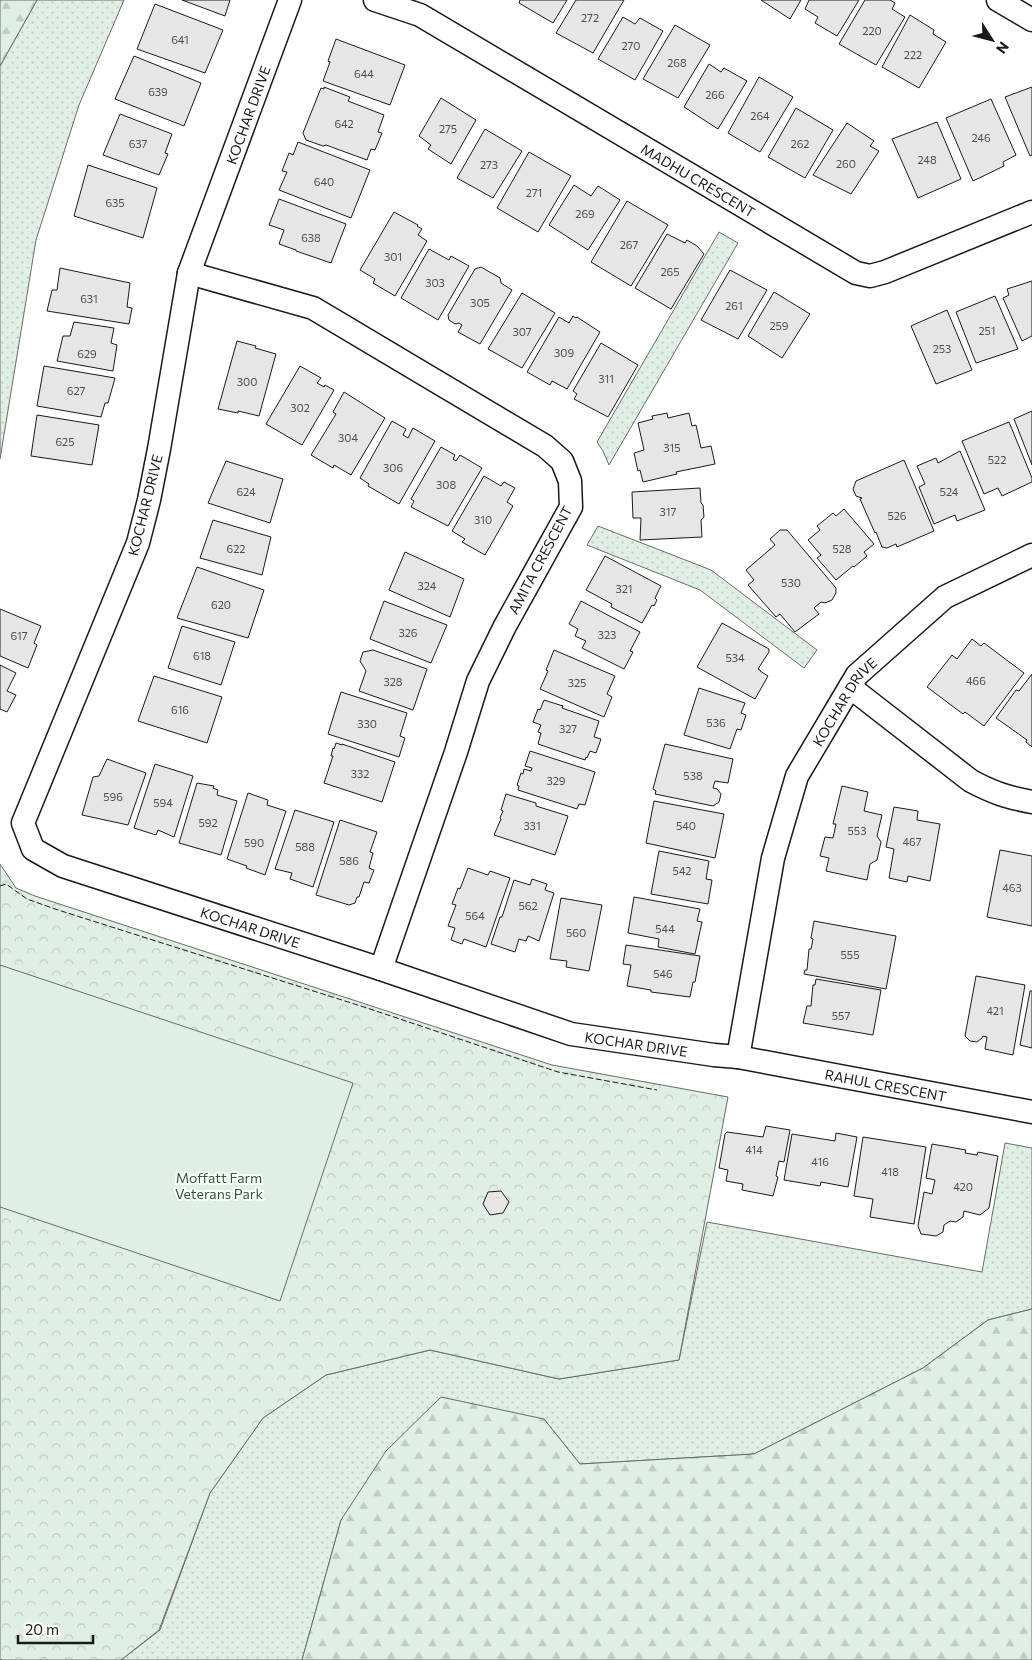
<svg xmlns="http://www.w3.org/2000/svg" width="1032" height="1660" viewBox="0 0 1032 1660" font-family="Commissioner,sans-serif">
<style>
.grass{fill:url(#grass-dots);stroke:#6a6a6a}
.forest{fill:url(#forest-firs);stroke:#6a6a6a}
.park{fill:url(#park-crowns);stroke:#6a6a6a}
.garden{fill:#e0efe3;stroke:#6a6a6a}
.building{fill:#e6e6e6;stroke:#1a1a1a}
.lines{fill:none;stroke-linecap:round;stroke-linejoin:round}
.minor-casing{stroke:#1a1a1a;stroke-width:25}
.minor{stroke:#fff;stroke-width:22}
.fence{stroke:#1a1a1a;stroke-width:1;stroke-dasharray:6 2.5;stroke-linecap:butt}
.labels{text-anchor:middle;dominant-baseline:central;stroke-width:4;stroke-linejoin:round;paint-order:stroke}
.number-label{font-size:11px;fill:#4d4d4d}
.street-label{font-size:14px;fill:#1a1a1a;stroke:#fff}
.park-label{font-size:14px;fill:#2b5a34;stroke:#fff}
</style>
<defs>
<pattern id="grass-dots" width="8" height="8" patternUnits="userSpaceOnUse" patternTransform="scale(1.25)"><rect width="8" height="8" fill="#e0efe3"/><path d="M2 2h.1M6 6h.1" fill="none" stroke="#c0ccc2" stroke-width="1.8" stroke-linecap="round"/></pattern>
<pattern id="forest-firs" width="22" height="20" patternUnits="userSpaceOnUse" patternTransform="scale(1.25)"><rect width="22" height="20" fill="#e0efe3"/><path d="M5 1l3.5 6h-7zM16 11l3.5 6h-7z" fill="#c0ccc2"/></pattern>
<pattern id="park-crowns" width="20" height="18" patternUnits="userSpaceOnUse" patternTransform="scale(1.25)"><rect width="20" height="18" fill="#e0efe3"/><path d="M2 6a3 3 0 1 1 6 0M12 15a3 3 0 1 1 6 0" fill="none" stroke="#c0ccc2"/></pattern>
</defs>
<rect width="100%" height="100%" fill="#fff"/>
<!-- grass -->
<g class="grass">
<polygon points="37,0 124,0 79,105 36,240 0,459 0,66"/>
<polygon points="719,232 738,243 609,465 603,451 597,442"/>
<polygon points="598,526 711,570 817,650 804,668 700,590 587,545"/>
<polygon points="1005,1143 1032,1148 1032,1309 988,1320 923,1368 754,1454 580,1464 544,1419 341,1520 302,1660 121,1660 160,1630 210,1493 263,1418 326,1375 430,1350 559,1379 679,1360 707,1222 982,1272"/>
</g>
<!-- forest -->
<g class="forest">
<polygon points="0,0 37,0 0,66"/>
<polygon points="1032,1309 1032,1660 302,1660 341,1520 386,1451 441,1397 544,1419 580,1464 754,1454 923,1368 988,1320"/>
</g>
<!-- park -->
<polygon class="park" points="0,864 16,888 35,896 552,1065 728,1097 679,1360 559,1379 430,1350 326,1375 263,1418 210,1493 159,1630 121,1660 3,1660 0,1659"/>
<!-- garden -->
<polygon class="garden" points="0,965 353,1083 280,1301 0,1207"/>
<!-- building -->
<g class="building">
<polygon points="182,0 230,0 225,16"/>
<polygon points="520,0 567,0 553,23 519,3"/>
<polygon points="576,0 624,0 593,53 556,33"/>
<polygon points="761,0 801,0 790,19"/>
<polygon points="809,0 859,0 837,36 815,23 818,17 805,9"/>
<polygon points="865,0 890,0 895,3 892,9 905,17 876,65 839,44"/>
<polygon points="155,4 223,30 205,73 137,49"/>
<polygon points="910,15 934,30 933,34 946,42 919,88 882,67"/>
<polygon points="623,17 635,24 640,18 663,31 635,80 598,59"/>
<polygon points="675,25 710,45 678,98 643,79"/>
<polygon points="336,39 405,65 390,105 323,81 330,62 328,61"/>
<polygon points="134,56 201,83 184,126 115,99"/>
<polygon points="709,64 721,72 724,68 747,81 718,129 684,107"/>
<polygon points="759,77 793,97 760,152 728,133"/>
<polygon points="324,87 350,97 348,101 384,115 378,132 382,133 375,150 371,149 367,160 326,145 323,146 306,140 303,133 321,88 324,89"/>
<polygon points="1032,87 1032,155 1030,156 1005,97"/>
<polygon points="441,98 476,120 451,164 428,149 431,145 419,136"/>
<polygon points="991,99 1016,155 1003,162 1004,166 973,181 946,118"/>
<polygon points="796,108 833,130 805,178 768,157"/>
<polygon points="120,114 172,134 165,153 168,154 159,175 103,155"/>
<polygon points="937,122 961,179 918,198 892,139"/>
<polygon points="847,123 874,141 870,146 879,151 851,194 813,175"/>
<polygon points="485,129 522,151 493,198 457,178"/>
<polygon points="298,142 370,170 351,218 279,190 287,172 282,171 289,153 293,155"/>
<polygon points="529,152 571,176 538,232 497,208"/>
<polygon points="88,165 157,188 143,238 74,216"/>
<polygon points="574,185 591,196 598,186 620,200 588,250 549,225"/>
<polygon points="279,199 346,224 331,263 296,251 296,250 279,244 284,230 269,225"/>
<polygon points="627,201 668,225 631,286 591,262"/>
<polygon points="394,212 418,225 417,226 422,229 418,235 427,241 395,296 373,283 375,279 360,270"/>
<polygon points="667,234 685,243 687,240 697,246 704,254 671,309 635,288"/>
<polygon points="429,249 449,260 451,256 469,266 438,320 401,298"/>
<polygon points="481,267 500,278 501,283 512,290 480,344 458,332 462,325 459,323 455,324 449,320 448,315 475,269"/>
<polygon points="60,268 130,283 127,307 132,308 129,324 47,311 52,290 57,290"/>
<polygon points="730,270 767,290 738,339 701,320"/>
<polygon points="1032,281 1032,336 1022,341 1003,298 1009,295 1007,289"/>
<polygon points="774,292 810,314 782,358 748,336"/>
<polygon points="522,293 555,313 522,368 488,349"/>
<polygon points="995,296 1018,349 976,363 956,312"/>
<polygon points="947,310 972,370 936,384 911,326"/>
<polygon points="573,316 576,318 577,317 600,332 567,389 552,381 550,385 527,372 559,317 569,323"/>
<polygon points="74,322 114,328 111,343 117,345 113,371 57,361 63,336 70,336"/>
<polygon points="237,341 256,346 255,348 276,354 259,416 238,411 238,413 218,409"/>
<polygon points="601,343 638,365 608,417 574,399 577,394 573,391"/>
<polygon points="44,366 115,378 108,403 105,403 101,417 37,406"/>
<polygon points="300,366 321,378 317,383 324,387 325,385 334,390 302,445 266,424"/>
<polygon points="344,392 385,418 351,475 334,465 333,468 311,455 336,414 333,412"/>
<polygon points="1032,411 1032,465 1014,419"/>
<polygon points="667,413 668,418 689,413 692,426 696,425 701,448 711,446 715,464 676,472 677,474 643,482 640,470 638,471 634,453 644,450 638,423 653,419 652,416"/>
<polygon points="37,415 99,425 92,465 31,456"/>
<polygon points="392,421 406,429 403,435 408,438 413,428 435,441 399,504 368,486 369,484 360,478"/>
<polygon points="1009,422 1032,478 1032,482 1002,496 998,488 984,494 962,441"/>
<polygon points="441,447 455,455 453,459 456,461 460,455 482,468 448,526 411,507 414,501 411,499"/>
<polygon points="960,451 985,510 957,521 955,515 934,524 919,487 925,484 917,466 936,458 938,463"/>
<polygon points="904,460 934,531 897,547 896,544 887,548 882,547 876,532 875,533 860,499 862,498 856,496 853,489 856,481"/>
<polygon points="226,461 283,479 270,523 208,503"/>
<polygon points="484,476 501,486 504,482 515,488 507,502 513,506 485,555 462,542 465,539 452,531"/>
<polygon points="700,488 701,503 703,505 704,517 701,520 702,537 640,540 641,518 633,518 632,492"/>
<polygon points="844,509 874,544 864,552 867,556 854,567 853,566 836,580 817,558 821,555 808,540 820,530 817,526 833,513 836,516"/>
<polygon points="213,520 271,537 262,575 200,558"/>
<polygon points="780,530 787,530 836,588 836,593 832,600 825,603 821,602 814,608 819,614 795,632 780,614 776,617 748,585 754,580 746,570 775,545 770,539"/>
<polygon points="405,552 464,579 450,617 389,590"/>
<polygon points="605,556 661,586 655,598 657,600 654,606 652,605 642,623 611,607 612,604 586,590"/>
<polygon points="197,567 264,590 248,638 177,618"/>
<polygon points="384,601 447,625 431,663 370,639"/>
<polygon points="581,601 640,632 630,651 633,652 624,669 582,648 586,641 575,636 578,629 569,624"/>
<polygon points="0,609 41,626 34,643 37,645 28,668 0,656"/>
<polygon points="722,623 769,649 769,652 758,669 760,670 760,671 768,676 755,699 697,667"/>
<polygon points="182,626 235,642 221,685 168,668"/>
<polygon points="972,639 981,646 984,643 1024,673 984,726 965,712 963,714 927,687 952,655 957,659"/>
<polygon points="373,650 427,669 413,710 359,691 366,671 360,661 363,652"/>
<polygon points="554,650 615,676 607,694 612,697 604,717 540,689 548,671 546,670"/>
<polygon points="0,665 16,673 7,691 16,695 7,712 0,709"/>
<polygon points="1032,674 1032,747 1026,742 1027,740 996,718 1016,690 1019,691"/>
<polygon points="154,676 222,697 207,743 138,721"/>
<polygon points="699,688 745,703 741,713 746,715 741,730 737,729 730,749 684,735"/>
<polygon points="341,692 407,713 400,736 405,738 399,757 328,734"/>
<polygon points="544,700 563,706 562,708 599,721 594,737 601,739 596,753 590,751 587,758 586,757 585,760 538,744 541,733 538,732 541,725 533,722 538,709 540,710"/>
<polygon points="336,743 342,745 342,744 395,762 382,802 324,783 333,756 331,756 333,748 334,749"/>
<polygon points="665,744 733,759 728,783 715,781 713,788 717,789 721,794 719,802 713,806 655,794 656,791 653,789"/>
<polygon points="530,751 595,772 585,805 579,804 577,809 518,790 519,786 517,785 521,773 523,774 524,769 531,771 532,768 525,766"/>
<polygon points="107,759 146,773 128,825 82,815 93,777 99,776"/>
<polygon points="155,764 193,776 174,837 158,830 156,835 134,828"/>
<polygon points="197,783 214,786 213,788 218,790 217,795 237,801 221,855 179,843"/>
<polygon points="842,786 868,792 864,811 882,815 877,836 881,842 877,860 870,864 867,880 826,871 829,858 820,856 825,837 833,838 836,824 833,824"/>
<polygon points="248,793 268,800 267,805 286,811 265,875 246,868 247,866 227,859"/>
<polygon points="506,794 536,803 536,806 568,816 555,855 494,835 501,819 500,818 503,811 501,810"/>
<polygon points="654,801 724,814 715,858 646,843"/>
<polygon points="894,807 918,811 917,820 940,824 930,881 908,876 907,882 889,878 894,849 886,847"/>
<polygon points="295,810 334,822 313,887 290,879 292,873 275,869"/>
<polygon points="340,820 377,832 370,852 373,853 369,868 374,870 369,883 364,882 359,897 357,897 355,903 349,905 316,895"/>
<polygon points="1000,850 1032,856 1032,926 987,917"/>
<polygon points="659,851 709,861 706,879 712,880 708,904 651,894"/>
<polygon points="468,868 488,875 490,871 510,878 486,947 464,939 462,944 451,940 455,928 448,926 456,905 452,904 458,888 460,889"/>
<polygon points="532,879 547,884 545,890 554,893 539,941 528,936 526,941 519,939 515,952 491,944 500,917 502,917 514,880 530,885"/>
<polygon points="634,897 700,909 697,921 702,922 695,954 658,947 659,939 628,933"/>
<polygon points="561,898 602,905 589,971 566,967 567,961 550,959"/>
<polygon points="814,921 896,936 886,989 804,974 805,970 807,970 809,949 811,949 813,939 811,938"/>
<polygon points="626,945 700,956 695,982 693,982 690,997 651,992 651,990 627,986 631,965 623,964"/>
<polygon points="976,976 1025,985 1013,1055 985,1049 987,1037 983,1036 982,1038 977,1042 970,1041 965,1036"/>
<polygon points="816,979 881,990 873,1035 803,1023 807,1006 811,1006 813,985 815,985"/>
<polygon points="1030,991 1032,991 1032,1048 1020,1045"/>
<polygon points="766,1126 790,1130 784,1162 779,1161 776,1176 778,1177 773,1196 742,1190 743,1184 726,1181 728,1170 719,1168 725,1134 727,1132 763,1137"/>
<polygon points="836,1133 857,1137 848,1187 821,1182 820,1186 784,1180 792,1134 835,1141"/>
<polygon points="863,1137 926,1147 914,1224 870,1217 873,1199 854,1196"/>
<polygon points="932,1144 966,1150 965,1153 977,1155 978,1152 998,1156 989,1208 980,1215 964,1211 963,1217 956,1222 950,1221 944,1225 943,1232 936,1236 921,1234 918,1226 924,1192 932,1194 935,1180 926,1178"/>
<polygon points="501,1191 509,1202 503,1213 490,1215 483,1204 488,1192"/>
</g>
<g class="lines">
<!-- minor casing -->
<g class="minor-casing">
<g id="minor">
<path id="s1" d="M290,0L189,273L159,449L149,500L138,543L23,823L33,849L63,866L381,969L571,1034L714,1055L738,1057L1032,1112"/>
<path id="s2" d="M375,0L420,15L856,273L870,276L885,272L1032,212"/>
<polyline points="998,0 1032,20"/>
<polyline points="189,273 313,308 545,446 562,461 570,481 571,507 505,626 478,681 456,752 381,969"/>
<path d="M850,687L971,781C994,793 1006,797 1032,802"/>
<path id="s3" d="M738,1057L773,858L797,776L857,675L945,597L1032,555"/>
</g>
</g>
<!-- minor -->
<use href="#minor" class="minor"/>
<!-- fence -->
<polyline class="fence" points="0,886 6,884 27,899 55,909 367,1008 558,1072 657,1090"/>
</g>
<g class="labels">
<!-- number labels -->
<g class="number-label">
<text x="590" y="17">272</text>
<text x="872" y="30">220</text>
<text x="180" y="39">641</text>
<text x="631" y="45">270</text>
<text x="913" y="54">222</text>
<text x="677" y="62">268</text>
<text x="364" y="73">644</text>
<text x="158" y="91">639</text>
<text x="715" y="94">266</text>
<text x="760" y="115">264</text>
<text x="344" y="123">642</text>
<text x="448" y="128">275</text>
<text x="981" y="137">246</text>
<text x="138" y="143">637</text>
<text x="800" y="143">262</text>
<text x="927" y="159">248</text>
<text x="846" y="163">260</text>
<text x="489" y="164">273</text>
<text x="324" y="181">640</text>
<text x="534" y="192">271</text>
<text x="115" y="202">635</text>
<text x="585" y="213">269</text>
<text x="311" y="237">638</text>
<text x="629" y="244">267</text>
<text x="393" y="256">301</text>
<text x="670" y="271">265</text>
<text x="435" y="282">303</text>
<text x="89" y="298">631</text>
<text x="480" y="302">305</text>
<text x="734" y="305">261</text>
<text x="779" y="325">259</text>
<text x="987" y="330">251</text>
<text x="522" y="331">307</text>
<text x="942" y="348">253</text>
<text x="564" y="352">309</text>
<text x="87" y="353">629</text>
<text x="606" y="378">311</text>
<text x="247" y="381">300</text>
<text x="76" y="390">627</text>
<text x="300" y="407">302</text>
<text x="348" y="437">304</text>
<text x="65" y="441">625</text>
<text x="672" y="447">315</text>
<text x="997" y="459">522</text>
<text x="393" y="467">306</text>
<text x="446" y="484">308</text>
<text x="246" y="491">624</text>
<text x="949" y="491">524</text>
<text x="668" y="511">317</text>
<text x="897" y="515">526</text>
<text x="483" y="519">310</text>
<text x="236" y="548">622</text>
<text x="842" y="548">528</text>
<text x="791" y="582">530</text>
<text x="427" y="585">324</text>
<text x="624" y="588">321</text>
<text x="221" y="604">620</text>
<text x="408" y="632">326</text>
<text x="607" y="634">323</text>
<text x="19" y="635">617</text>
<text x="202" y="655">618</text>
<text x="735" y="657">534</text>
<text x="976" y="680">466</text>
<text x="393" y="681">328</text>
<text x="577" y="682">325</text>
<text x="180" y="709">616</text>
<text x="716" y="722">536</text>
<text x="367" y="723">330</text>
<text x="568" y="728">327</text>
<text x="360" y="773">332</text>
<text x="693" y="775">538</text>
<text x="556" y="780">329</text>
<text x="113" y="796">596</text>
<text x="163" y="802">594</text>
<text x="208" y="822">592</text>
<text x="532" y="825">331</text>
<text x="686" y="825">540</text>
<text x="857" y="830">553</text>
<text x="912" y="841">467</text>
<text x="254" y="842">590</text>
<text x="305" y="846">588</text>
<text x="349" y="860">586</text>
<text x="682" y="870">542</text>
<text x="1012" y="887">463</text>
<text x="528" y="905">562</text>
<text x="475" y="915">564</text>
<text x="665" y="928">544</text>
<text x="576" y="932">560</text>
<text x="850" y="954">555</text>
<text x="663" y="973">546</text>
<text x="995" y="1010">421</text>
<text x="841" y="1015">557</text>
<text x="754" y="1149">414</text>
<text x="820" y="1161">416</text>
<text x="890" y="1171">418</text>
<text x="963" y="1186">420</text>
</g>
<!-- street labels -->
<g class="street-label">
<text transform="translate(248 115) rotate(-70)">KOCHAR DRIVE</text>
<text stroke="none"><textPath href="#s2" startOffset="371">MADHU CRESCENT</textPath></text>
<text transform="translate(145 505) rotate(-76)">KOCHAR DRIVE</text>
<text transform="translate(540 560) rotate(-62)">AMITA CRESCENT</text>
<text stroke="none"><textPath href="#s3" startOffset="376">KOCHAR DRIVE</textPath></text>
<text stroke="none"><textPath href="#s1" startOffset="1128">KOCHAR DRIVE</textPath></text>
<text stroke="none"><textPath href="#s1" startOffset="1532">KOCHAR DRIVE</textPath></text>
<text stroke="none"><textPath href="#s1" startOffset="1785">RAHUL CRESCENT</textPath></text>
</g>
<!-- park labels -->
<g class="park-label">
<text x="219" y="1177">Moffatt Farm<tspan x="219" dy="16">Veterans Park</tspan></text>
</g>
</g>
<!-- north arrow -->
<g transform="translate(992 40) rotate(126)" stroke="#ffffff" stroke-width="4" paint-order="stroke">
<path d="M0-4L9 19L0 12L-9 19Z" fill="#1a1a1a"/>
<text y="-8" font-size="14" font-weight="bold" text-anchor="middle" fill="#1a1a1a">N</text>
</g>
<!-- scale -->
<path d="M18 1635v8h75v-8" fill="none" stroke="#1a1a1a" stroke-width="2.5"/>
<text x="25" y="1635" font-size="15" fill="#1a1a1a" stroke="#ffffff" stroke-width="4" paint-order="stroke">20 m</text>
</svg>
